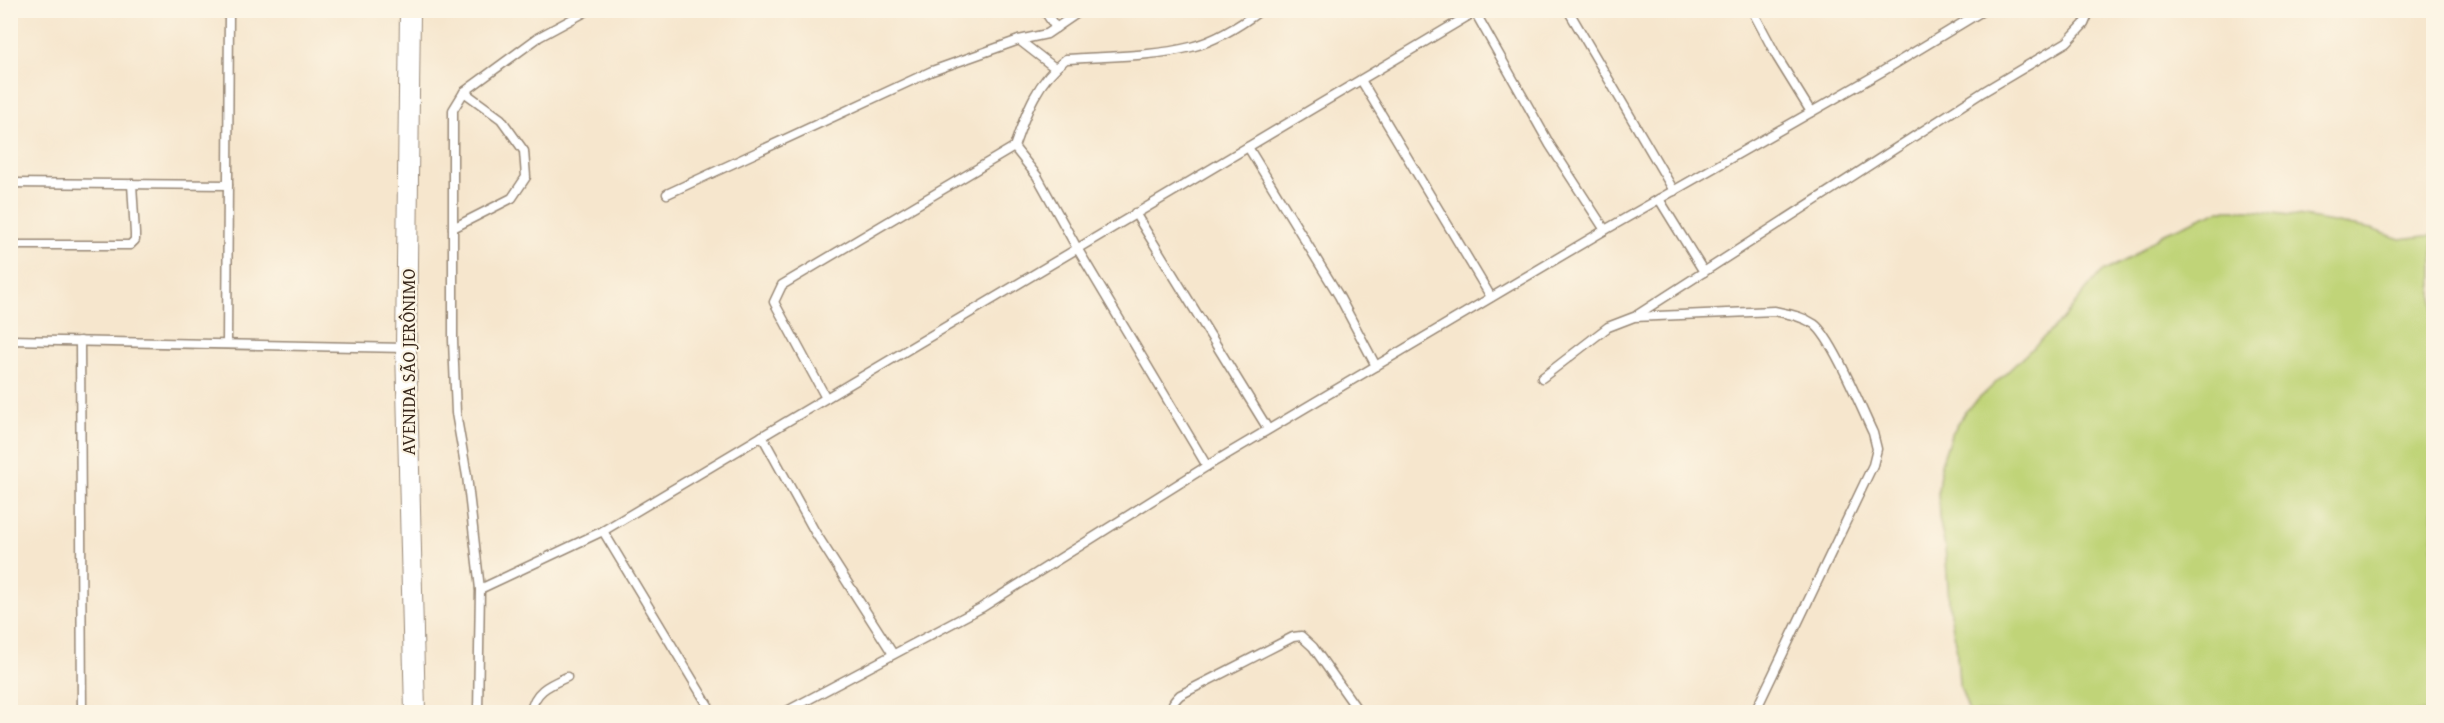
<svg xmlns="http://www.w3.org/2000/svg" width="2444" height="723" viewBox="0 0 2444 723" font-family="'Gentium Book Plus',serif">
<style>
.grass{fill:#c0d478;stroke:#7e7f4b;stroke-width:1.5}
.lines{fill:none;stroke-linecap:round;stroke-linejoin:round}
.service-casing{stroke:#988876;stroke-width:11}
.tertiary-casing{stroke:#988876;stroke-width:22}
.service{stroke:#fff;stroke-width:8}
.tertiary{stroke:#fff;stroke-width:20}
.labels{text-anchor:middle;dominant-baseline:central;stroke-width:4.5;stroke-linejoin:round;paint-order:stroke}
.street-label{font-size:18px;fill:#3b2a1e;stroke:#fcf5e5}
</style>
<rect width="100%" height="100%" fill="#fcf5e5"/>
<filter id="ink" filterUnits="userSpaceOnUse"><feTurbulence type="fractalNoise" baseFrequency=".0167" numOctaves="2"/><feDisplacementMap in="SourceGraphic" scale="12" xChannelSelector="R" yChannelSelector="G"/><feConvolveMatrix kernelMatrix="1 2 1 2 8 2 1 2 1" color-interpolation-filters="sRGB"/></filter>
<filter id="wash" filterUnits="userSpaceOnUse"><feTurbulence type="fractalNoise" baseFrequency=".008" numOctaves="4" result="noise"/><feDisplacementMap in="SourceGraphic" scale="24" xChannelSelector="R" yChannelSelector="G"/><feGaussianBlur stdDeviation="1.35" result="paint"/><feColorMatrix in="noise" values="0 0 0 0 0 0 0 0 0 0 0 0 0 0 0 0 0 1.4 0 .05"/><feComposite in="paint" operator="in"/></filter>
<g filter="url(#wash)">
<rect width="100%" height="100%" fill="#f6e6cd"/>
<!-- grass -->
<polygon class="grass" points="2219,210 2252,210 2304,217 2371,229 2400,239 2433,235 2433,712 1969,712 1959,683 1956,643 1950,614 1945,547 1939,518 1938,490 1941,464 1951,435 1965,412 2062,320 2100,273 2132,257 2162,234"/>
</g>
<g filter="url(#ink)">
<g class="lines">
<!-- service casing -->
<g class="service-casing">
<g id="service">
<polyline points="1044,10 1056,28"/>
<polyline points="1568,10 1674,191"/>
<polyline points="1752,10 1777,57 1811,112"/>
<polyline points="1475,12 1550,145 1605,230"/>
<polyline points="1019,40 1055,68"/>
<polyline points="1361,80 1491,297"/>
<path d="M1014,147C1026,113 1036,82 1066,59C1107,56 1151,57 1191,47C1215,41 1241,25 1261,10"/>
<polyline points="1248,147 1339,296 1376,366"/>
<polyline points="10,183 228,185"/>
<polyline points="667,194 932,71 1019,40 1047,34 1082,10"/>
<polyline points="1659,199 1704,272"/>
<polyline points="1135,213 1268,429"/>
<polyline points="453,228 512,198 526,177 524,151 501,119 464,92"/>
<polyline points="10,245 130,245 135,240 135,234 132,184"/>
<polyline points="1637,315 1983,92 2067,42 2084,24 2090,10"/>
<polyline points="10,340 405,348"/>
<polyline points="80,341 82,712"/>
<polyline points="227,344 229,10"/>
<path d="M1542,378L1608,327L1634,317L1774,311C1788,314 1802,316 1814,324C1832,337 1862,410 1873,433L1877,449L1873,465L1755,712"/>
<polyline points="826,398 774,302 782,285 1014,147 1037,176 1077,248 1207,466"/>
<polyline points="762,436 815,532 893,654"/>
<polyline points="603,531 712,712"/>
<polyline points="480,589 603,531 1478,10"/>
<polyline points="478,712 480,589 467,476 456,413 453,340 453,110 464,92 539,37 589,10"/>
<path d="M531,712C534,691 549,685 567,677"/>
<polyline points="785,712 981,608 1207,466 1605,230 1883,71 1984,10"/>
<path d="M1172,712C1170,705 1175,700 1180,695L1293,637L1301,636L1313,647L1359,712"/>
</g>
</g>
<!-- tertiary casing -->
<g class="tertiary-casing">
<polyline id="tertiary" points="410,10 406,348 415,712"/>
</g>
<!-- service -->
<use href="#service" class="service"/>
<!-- tertiary -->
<use href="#tertiary" class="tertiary"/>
</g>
</g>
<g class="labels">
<!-- street labels -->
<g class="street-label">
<text transform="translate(408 362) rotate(-90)">AVENIDA SÃO JERÔNIMO</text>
</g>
</g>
<!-- margin -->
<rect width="2444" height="723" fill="none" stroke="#fcf5e5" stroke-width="36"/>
</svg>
